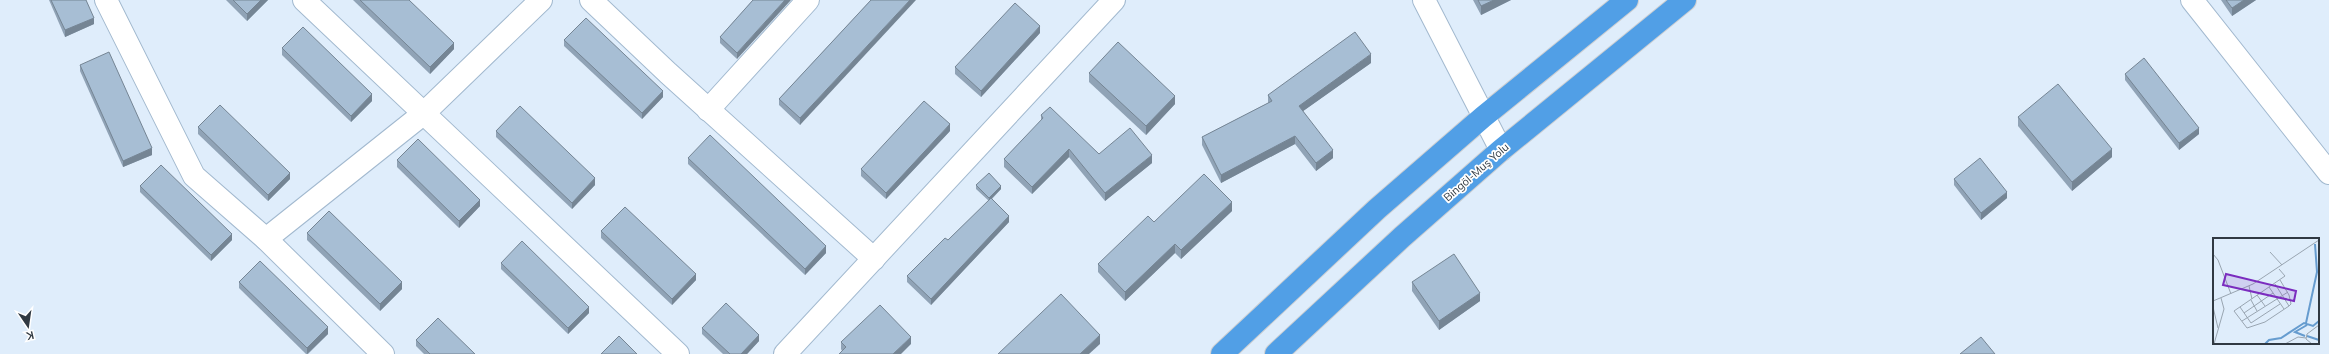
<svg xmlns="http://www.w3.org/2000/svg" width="2329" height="354" viewBox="0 0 2329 354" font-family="Mulish,sans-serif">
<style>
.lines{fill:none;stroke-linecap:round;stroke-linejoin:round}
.street-casing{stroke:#a2b9cf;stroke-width:24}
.highway-casing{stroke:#cdcfd2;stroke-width:24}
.street{stroke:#fff;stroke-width:22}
.highway{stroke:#519fe6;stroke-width:22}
.wall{fill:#90a3b6}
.shaded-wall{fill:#758594}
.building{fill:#a7bed4;stroke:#758594}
.labels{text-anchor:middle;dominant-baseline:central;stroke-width:3.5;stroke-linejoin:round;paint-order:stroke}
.street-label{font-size:11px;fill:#303942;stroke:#fff}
.inset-river{fill:none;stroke:#669ccf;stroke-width:2}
.inset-road{fill:none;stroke:#99a5b1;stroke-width:1}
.view{fill:#7b2cbf;fill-opacity:0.15;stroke:#7b2cbf;stroke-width:2}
.inset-edge{fill:none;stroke:#303942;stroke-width:2}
</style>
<rect width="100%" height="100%" fill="#dfedfb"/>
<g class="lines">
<!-- street casing -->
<g class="street-casing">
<g id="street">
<polyline points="106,0 194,176 266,239 383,354"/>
<polyline points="304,0 678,354"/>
<polyline points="591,0 668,73 874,259"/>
<polyline points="1424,0 1501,150"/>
<polyline points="2192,0 2329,173"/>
<polyline points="708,110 808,0"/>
<polyline points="266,239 423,114 541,0"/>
<polyline points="785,354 1114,0"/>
</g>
</g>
<!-- highway casing -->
<g class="highway-casing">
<g id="highway">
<polyline points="1222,354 1377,209 1483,117 1627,0"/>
<polyline points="1276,354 1402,237 1501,150 1685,0"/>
</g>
</g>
<!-- street -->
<use href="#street" class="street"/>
<!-- highway -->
<use href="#highway" class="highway"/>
</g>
<!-- wall -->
<g class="wall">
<polygon points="49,0 86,0 94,24 65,37"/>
<polygon points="226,0 268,0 247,21"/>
<polygon points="353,0 409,0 454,49 430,74"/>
<polygon points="753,0 737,59 720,43 720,37"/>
<polygon points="871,0 800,125 779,105 779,99"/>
<polygon points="1473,0 1511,0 1481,15"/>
<polygon points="2221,0 2256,0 2232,16"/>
<polygon points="1040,33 981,97 955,74 955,67"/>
<polygon points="564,40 663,97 642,119 564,46"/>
<polygon points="282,48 372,101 351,122 282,55"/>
<polygon points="1371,63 1303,111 1333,158 1316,171 1295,144 1221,183 1202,145 1202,137 1268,103 1268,95"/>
<polygon points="80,65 152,155 123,167 80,71"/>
<polygon points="1089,73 1175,104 1146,135 1089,82"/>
<polygon points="2125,74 2199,134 2179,150 2125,80"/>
<polygon points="1041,115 1099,154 1152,163 1105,201 1069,157 1032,194 1004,167 1004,159 1041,121"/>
<polygon points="2018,117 2112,157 2072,191 2018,126"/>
<polygon points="198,127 290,179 268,201 198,134"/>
<polygon points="496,131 595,185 572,209 496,137"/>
<polygon points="950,131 886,199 861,176 861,169"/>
<polygon points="688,158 826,253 805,275 688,164"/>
<polygon points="397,160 480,206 459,228 397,167"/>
<polygon points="1954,179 2007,198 1981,220 1954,185"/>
<polygon points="976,185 1001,189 992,199 1009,222 931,305 907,282 907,276 948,240 989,201 976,189"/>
<polygon points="140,186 232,240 211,261 140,192"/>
<polygon points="1232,211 1181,259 1175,253 1125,301 1098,272 1098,264 1154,222"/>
<polygon points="601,231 696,280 672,305 601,238"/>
<polygon points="307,233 402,289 380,311 307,240"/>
<polygon points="501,263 589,313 568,334 501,269"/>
<polygon points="239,282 328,334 308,354 306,354 239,288"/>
<polygon points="1412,282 1480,301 1439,330 1412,291"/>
<polygon points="702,328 759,341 747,354 723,354 702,334"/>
<polygon points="416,340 475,354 424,354 416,346"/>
<polygon points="841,342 911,344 842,351 841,349"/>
</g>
<!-- shaded-wall -->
<g class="shaded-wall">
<polygon points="261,0 268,0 247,21 247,14"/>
<polygon points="785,0 791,0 737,59 737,53"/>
<polygon points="910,0 916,0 800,125 800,118"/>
<polygon points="1494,0 1511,0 1481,15 1481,6"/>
<polygon points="2244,0 2256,0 2232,16 2232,8"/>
<polygon points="94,18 94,24 65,37 65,30"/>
<polygon points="1040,26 1040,33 981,97 981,91"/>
<polygon points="454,43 454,49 430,74 430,67"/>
<polygon points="1371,54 1371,63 1299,114 1299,106"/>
<polygon points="663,91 663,97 642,119 642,113"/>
<polygon points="372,94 372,101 351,122 351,116"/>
<polygon points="1175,96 1175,104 1146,135 1146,126"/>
<polygon points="950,124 950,131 886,199 886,193"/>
<polygon points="2199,128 2199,134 2179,150 2179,143"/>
<polygon points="1295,136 1295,144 1221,183 1221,175"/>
<polygon points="152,148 152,155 123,167 123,161"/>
<polygon points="1069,149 1069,157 1032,194 1032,187"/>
<polygon points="2112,149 2112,157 2072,191 2072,182"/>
<polygon points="1333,150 1333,158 1316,171 1316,163"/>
<polygon points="1152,155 1152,163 1105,201 1105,193"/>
<polygon points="290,173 290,179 268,201 268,195"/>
<polygon points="595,178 595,185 572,209 572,203"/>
<polygon points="1001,186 1001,189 989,201 989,198"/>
<polygon points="2007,192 2007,198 1981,220 1981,213"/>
<polygon points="480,200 480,206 459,228 459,221"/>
<polygon points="1232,202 1232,211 1181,259 1181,250"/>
<polygon points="1009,216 1009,222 931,305 931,299"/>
<polygon points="232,234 232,240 211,261 211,255"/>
<polygon points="1175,244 1175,253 1125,301 1125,292"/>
<polygon points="826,246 826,253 805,275 805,269"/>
<polygon points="696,274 696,280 672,305 672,299"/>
<polygon points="402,282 402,289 380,311 380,304"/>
<polygon points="1480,293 1480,301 1439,330 1439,321"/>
<polygon points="589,307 589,313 568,334 568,328"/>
<polygon points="328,327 328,334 307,354 307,348"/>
<polygon points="759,335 759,341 747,354 741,354"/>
<polygon points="1100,335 1100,344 1089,354 1080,354"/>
<polygon points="911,337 911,344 901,354 893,354"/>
</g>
<!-- building -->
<g class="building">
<polygon points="51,0 86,0 94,18 65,30"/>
<polygon points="233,0 261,0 247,14"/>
<polygon points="360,0 409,0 454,43 430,67"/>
<polygon points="753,0 785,0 737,53 720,37"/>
<polygon points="871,0 910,0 800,118 779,99"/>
<polygon points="1478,0 1494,0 1481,6"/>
<polygon points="2226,0 2244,0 2232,8"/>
<polygon points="1015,3 1040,26 981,91 955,67"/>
<polygon points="586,18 663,91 642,113 564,40"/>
<polygon points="303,27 372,94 351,116 282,48"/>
<polygon points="1355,32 1371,54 1299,106 1333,150 1316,163 1295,136 1221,175 1202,137 1272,101 1268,95"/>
<polygon points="1118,42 1175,96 1146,126 1089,73"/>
<polygon points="109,52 152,148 123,161 80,65"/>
<polygon points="2144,58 2199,128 2179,143 2125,74"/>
<polygon points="2058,84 2112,149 2072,182 2018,117"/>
<polygon points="924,101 950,124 886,193 861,169"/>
<polygon points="220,105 290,173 268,195 198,127"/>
<polygon points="520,106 595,178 572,203 496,131"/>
<polygon points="1050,107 1099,154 1130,128 1152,155 1105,193 1069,149 1032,187 1004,159 1043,118 1041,115"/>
<polygon points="710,135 826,246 805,269 688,158"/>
<polygon points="418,139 480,200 459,221 397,160"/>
<polygon points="1980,158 2007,192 1981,213 1954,179"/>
<polygon points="161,165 232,234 211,255 140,186"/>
<polygon points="989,173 1001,186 989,198 976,185"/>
<polygon points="1204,174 1232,202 1181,250 1175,244 1125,292 1098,264 1148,216 1154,222"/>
<polygon points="991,198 1009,216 931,299 907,276 945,238 948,240"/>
<polygon points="625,207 696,274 672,299 601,231"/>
<polygon points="329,211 402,282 380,304 307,233"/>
<polygon points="522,241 589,307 568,328 501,263"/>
<polygon points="1454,254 1480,293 1439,321 1412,282"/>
<polygon points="260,261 328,327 307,348 239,282"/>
<polygon points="1061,294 1100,335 1080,354 998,354"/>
<polygon points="726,303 759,335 741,354 730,354 702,328"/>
<polygon points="880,305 911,337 893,354 839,354 846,347 841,342"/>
<polygon points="438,318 475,354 430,354 416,340"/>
<polygon points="619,336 637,354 601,354"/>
<polygon points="1981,337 1995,354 1960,354"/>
</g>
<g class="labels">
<!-- street labels -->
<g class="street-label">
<text transform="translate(1476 172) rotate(-41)">Bingöl-Muş Yolu</text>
</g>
</g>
<!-- overview -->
<g transform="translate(2213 238)">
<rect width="106" height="106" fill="#dfedfb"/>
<path class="inset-river" d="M93,85L104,34L102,6M92,98L82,94L94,87M94,98L106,102M52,106L56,102L68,100L91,85L100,88L106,83"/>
<path class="inset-road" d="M57,14L69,27M0,16L5,22L18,56M62,46L76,68M36,48L39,61M56,49L71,71M44,57L52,68M38,62L44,73M0,63L40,46L106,2M0,69L5,90M27,69L38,85M21,73L34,90L52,84L76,68L78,66L76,57L67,42M21,73L72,38L66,31M31,75L60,55M29,83L75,54M38,85L67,66M1,106L11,71L8,60M72,106L85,99L93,100M99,106L93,101L94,96L106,87"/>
<path class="view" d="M13,36L83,53L81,63L10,47Z"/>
<rect width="106" height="106" class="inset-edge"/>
</g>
<!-- north arrow -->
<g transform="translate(28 326) rotate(167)" stroke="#ffffff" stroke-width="3" paint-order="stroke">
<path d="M0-3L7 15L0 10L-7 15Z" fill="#303942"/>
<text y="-6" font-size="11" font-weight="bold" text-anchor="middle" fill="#303942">K</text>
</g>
</svg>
